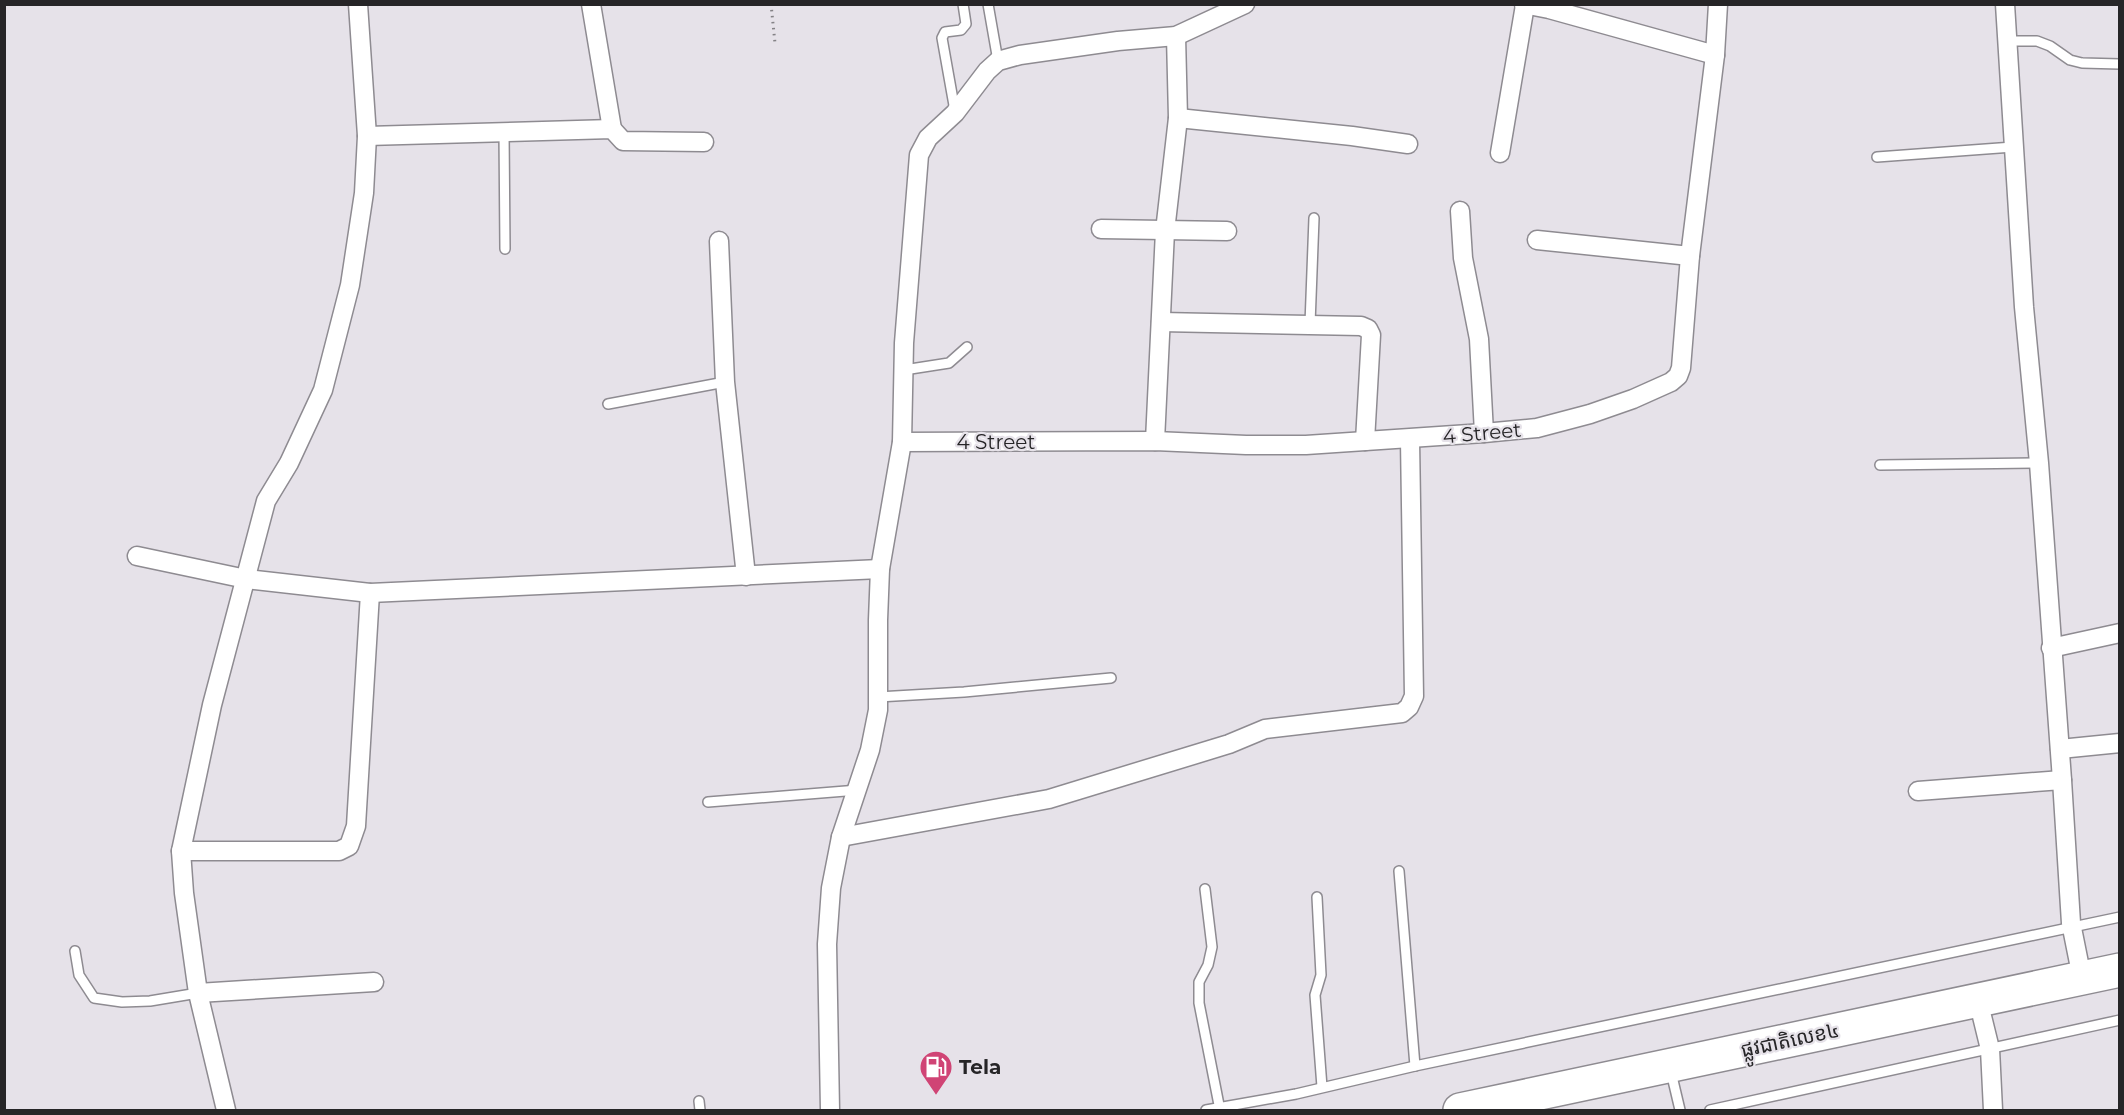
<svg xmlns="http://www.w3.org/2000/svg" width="2124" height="1115" viewBox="0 0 2124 1115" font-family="Montserrat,'Noto Sans Khmer',sans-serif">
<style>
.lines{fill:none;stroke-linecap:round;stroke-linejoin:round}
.lane-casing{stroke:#8e8b91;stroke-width:12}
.street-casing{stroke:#8e8b91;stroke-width:21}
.highway-casing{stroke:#8e8b91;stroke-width:36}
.path{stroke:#848286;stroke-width:3;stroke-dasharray:1.5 4.5;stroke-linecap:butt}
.lane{stroke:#fff;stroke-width:9}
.street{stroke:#fff;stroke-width:18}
.highway{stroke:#fff;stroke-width:33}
.labels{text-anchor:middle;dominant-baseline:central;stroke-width:4.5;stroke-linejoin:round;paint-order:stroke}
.street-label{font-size:20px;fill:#262527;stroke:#e6e2e9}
.poi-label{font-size:20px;font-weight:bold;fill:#262527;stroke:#e6e2e9;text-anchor:start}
</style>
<rect width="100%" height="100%" fill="#e6e2e9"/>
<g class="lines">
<!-- lane casing -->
<g class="lane-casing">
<g id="lane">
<polyline points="988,4 998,61"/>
<polyline points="2007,41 2037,41 2050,46 2070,60 2082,63 2120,64"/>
<polyline points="955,111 942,38 945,32 961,30 966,24 963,4"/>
<polyline points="504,132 505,249"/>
<polyline points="1877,157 2013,147"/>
<polyline points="1310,324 1314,218"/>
<polyline points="904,370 949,363 967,347"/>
<polyline points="608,404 725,382"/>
<polyline points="1880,465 2039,463"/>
<polyline points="878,697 964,692 1111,678"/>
<polyline points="708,802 858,790"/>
<polyline points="1399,871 1415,1066"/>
<polyline points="1205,889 1212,947 1208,965 1199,982 1199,1003 1220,1110"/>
<polyline points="1317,897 1321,975 1315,995 1322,1087"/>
<polyline points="75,951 79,975 94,998 122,1002 150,1001 198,993"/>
<polyline points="1671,1072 1680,1110"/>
<polyline points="699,1101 700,1110"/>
<polyline points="1206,1110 1296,1094 1415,1066 2120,917"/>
<polyline points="1710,1110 2120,1020"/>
</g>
</g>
<!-- street casing -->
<g class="street-casing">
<g id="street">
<polyline points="591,4 612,129"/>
<polyline points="1524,4 1549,9 1715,55"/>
<polyline points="2005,4 2024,307 2039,463 2062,780 2071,923 2082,978"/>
<polyline points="1178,118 1352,136 1408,144"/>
<polyline points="367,136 612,129 623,141 704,142"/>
<polyline points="1500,153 1525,5"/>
<polyline points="1460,211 1463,258 1479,339 1484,433"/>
<polyline points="1101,229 1227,231"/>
<polyline points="1537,240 1690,256"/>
<polyline points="719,241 725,382 746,576"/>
<polyline points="1161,322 1361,326 1368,329 1371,335 1365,441"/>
<polyline points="1155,441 1165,231 1178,118 1176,36"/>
<polyline points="902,442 1155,441 1246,445 1306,445 1484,433 1537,428 1590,414 1633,399 1671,382 1678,376 1681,368 1690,256 1715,55 1718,4"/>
<polyline points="137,556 246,579 370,593 880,569"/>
<polyline points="2051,648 2120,633"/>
<polyline points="2060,749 2120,743"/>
<polyline points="1918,791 2062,780"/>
<polyline points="841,837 1049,799 1229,744 1265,729 1402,713 1409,707 1414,696 1410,440"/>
<polyline points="181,851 339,851 349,846 356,826 370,593"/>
<polyline points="198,993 374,982"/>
<polyline points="1978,1000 1990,1049 1993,1110"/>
<polyline points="226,1110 198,993 184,893 181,851 212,705 266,501 289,463 323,390 350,285 364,193 367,136 358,4"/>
<polyline points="830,1110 827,944 831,888 841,837 870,750 878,710 878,620 880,569 902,442 904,343 919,155 928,138 955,113 987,71 998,61 1020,55 1118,41 1176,36 1245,4"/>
</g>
</g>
<!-- highway casing -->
<g class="highway-casing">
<polyline id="highway" points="1460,1110 2120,970"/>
</g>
<!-- path -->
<polyline class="path" points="771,4 775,43"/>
<!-- lane -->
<use href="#lane" class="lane"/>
<!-- street -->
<use href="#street" class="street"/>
<!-- highway -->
<use href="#highway" class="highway"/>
</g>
<!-- icons -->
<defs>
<g id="fuel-pin" transform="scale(1.725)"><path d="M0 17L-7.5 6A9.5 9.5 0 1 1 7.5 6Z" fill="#d04475" stroke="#e6e2e9"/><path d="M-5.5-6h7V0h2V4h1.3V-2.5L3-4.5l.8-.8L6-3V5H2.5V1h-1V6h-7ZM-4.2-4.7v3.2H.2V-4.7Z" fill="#fff"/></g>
</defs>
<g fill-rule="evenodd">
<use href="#fuel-pin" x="936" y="1067"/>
</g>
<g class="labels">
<!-- street labels -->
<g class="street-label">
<text transform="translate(1482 433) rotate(-5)">4 Street</text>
<text x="996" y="442">4 Street</text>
<text transform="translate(1790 1040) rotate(-12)">ផ្លូវជាតិលេខ៤</text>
</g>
<!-- poi labels -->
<g class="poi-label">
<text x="959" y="1067">Tela</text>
</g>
</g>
<!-- border -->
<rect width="2124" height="1115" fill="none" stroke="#262527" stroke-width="12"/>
</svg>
